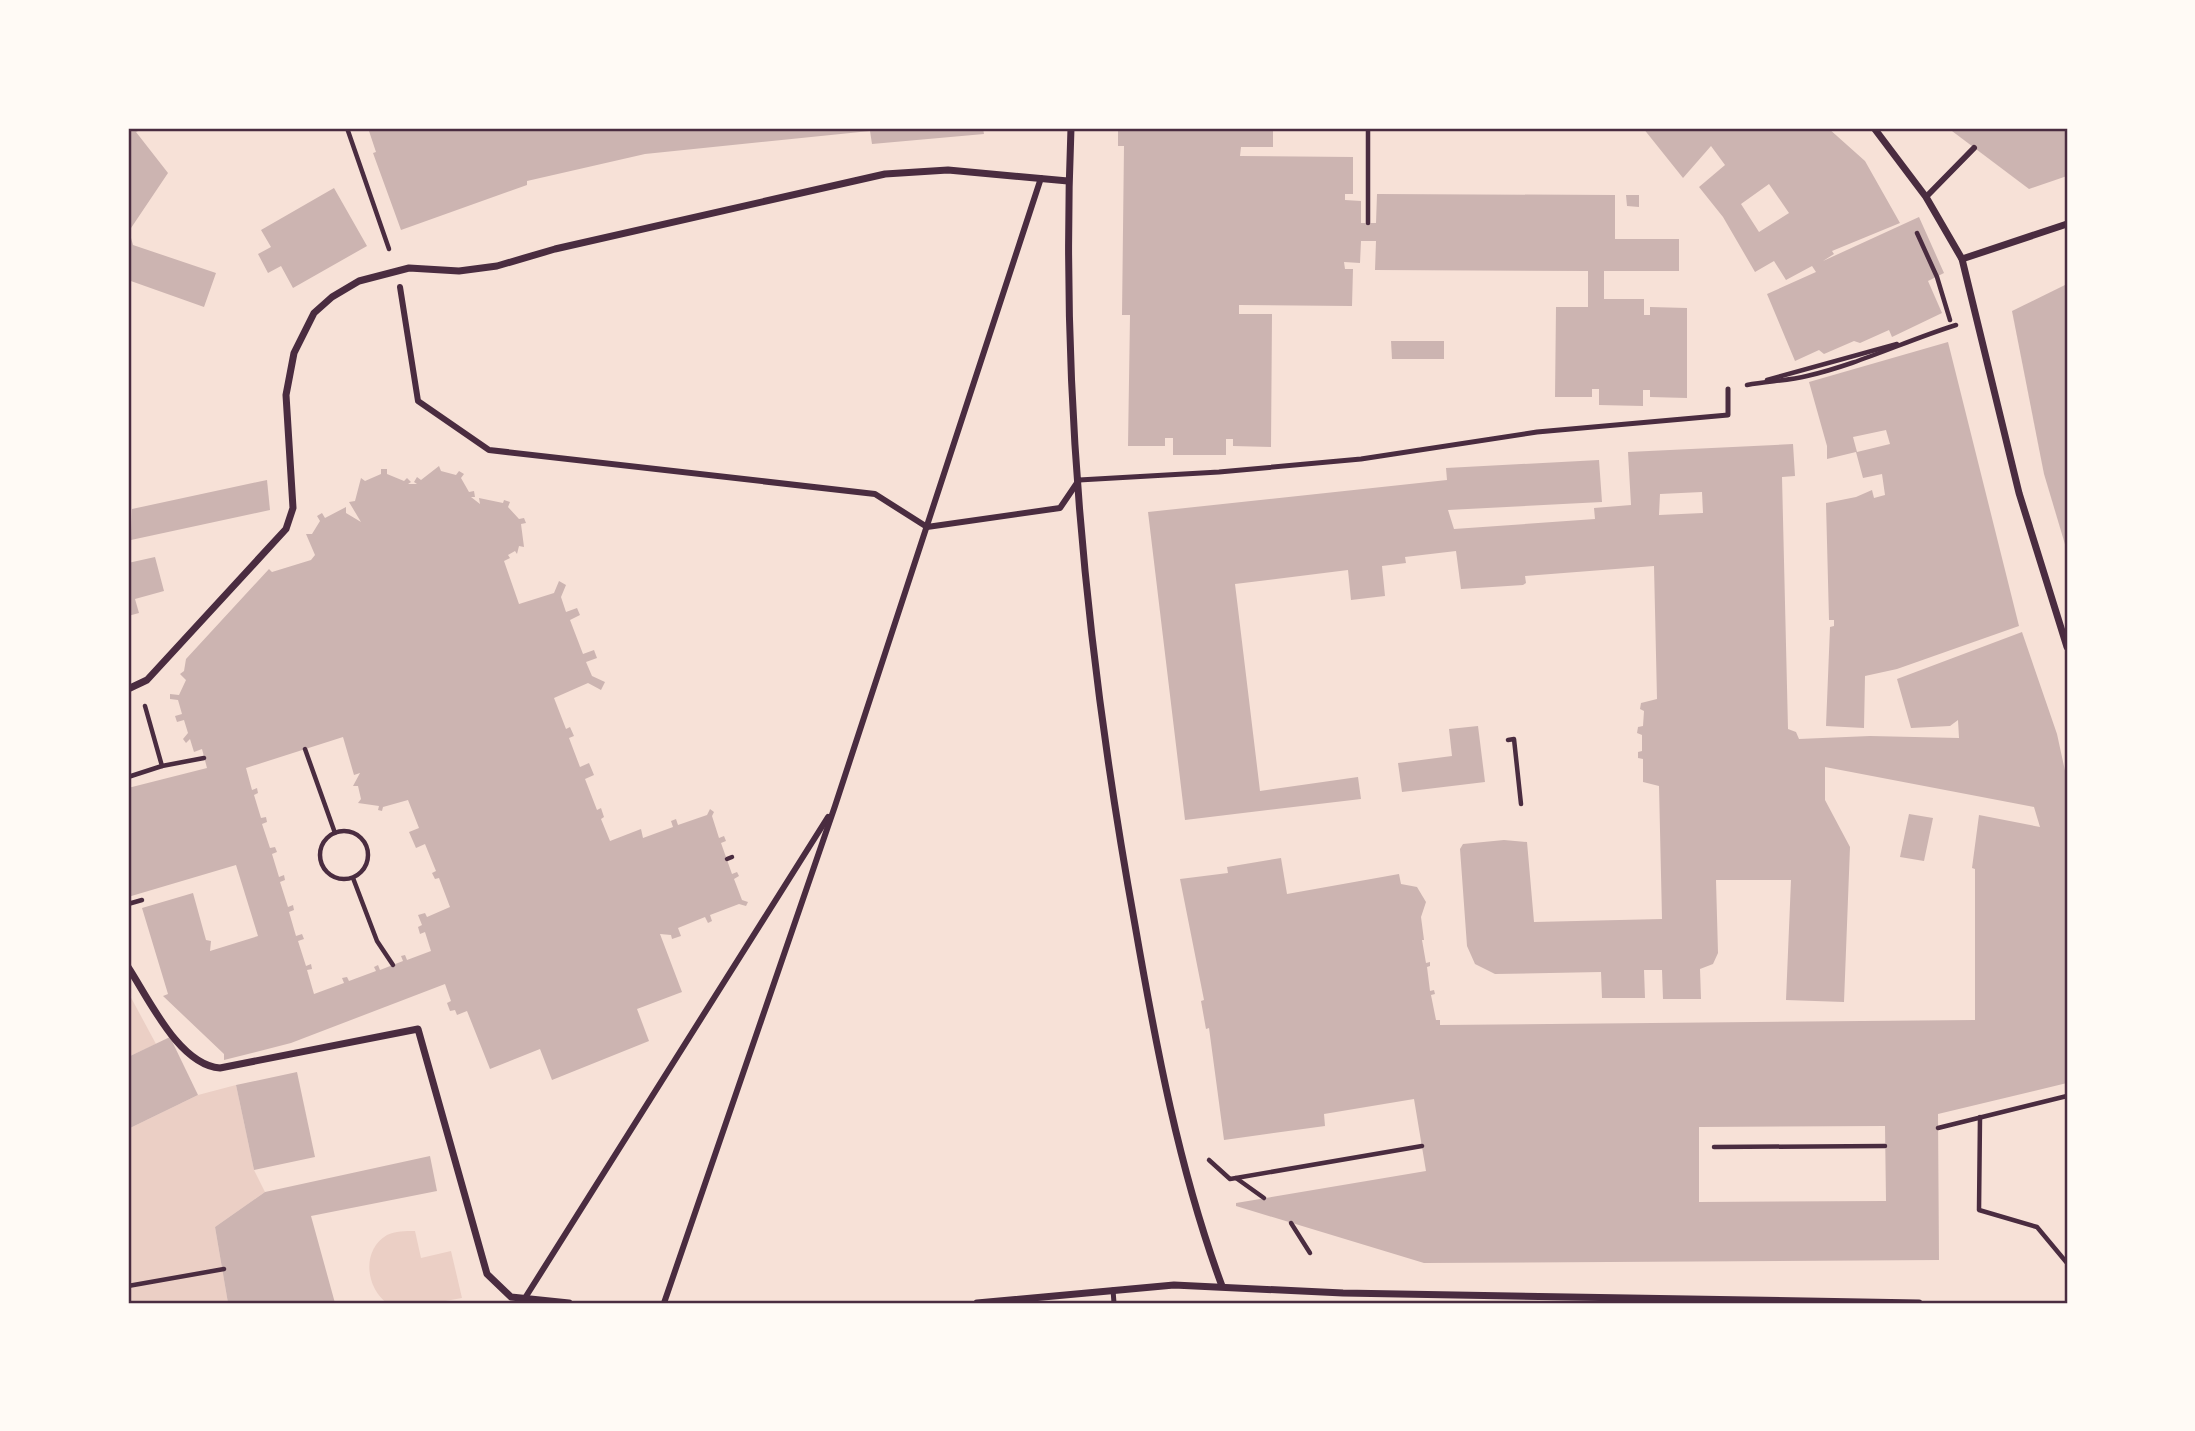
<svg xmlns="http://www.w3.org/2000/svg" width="2195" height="1431" viewBox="0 0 2195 1431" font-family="Montserrat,sans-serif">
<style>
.green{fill:#ebcfc5}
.building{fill:#ccb4b1;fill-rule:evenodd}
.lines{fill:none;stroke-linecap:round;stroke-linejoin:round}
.path{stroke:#4a2c40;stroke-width:4.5}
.service{stroke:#4a2c40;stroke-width:5}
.pedestrian{stroke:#4a2c40;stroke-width:6}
.minor{stroke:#4a2c40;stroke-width:7}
.neatline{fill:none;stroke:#4a2c40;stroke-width:2.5}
</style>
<rect width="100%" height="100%" fill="#f7e1d7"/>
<!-- green -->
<g class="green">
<polygon points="128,992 156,1044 128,1057"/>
<polygon points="236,1085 254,1170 265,1192 215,1227 228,1303 128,1303 128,1129 198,1095"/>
<path d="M415,1231L421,1258L451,1251L462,1298L434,1303H387C366,1288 361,1250 387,1235C395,1231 406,1231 415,1231Z"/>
</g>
<!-- building -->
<g class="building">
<polygon points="128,128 144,128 136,132 168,173 129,231 133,245 216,273 204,307 128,280"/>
<polygon points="368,128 983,128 984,134 872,144 870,131 645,154 527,181 527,185 401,230 373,153 376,152"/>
<polygon points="1118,128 1273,128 1273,147 1241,147 1240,156 1353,157 1353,194 1345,194 1345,200 1361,201 1361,223 1376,223 1377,194 1615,195 1615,239 1679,239 1679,271 1604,271 1604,299 1644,299 1644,315 1650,315 1650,307 1687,308 1687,398 1650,397 1650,390 1643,390 1643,406 1599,405 1599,389 1592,389 1592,397 1555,397 1556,307 1588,307 1588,271 1375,270 1376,241 1361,241 1360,263 1344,262 1345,269 1353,269 1352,306 1239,305 1239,314 1272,314 1271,447 1233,446 1233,439 1226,439 1226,455 1173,455 1173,438 1165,438 1165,446 1128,446 1130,315 1122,315 1124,146 1118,146"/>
<path d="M1643,128H1828L1865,161L1900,223L1832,251L1834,254L1823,261L1919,217L1944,273L1928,281L1942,313L1892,337L1889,330L1860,343L1854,341L1824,354L1819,350L1795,361L1767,294L1816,272L1812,266L1786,280L1774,261L1755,272L1723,217L1699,187L1725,165L1711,146L1683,178ZM1769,184L1789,213L1759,232L1741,204Z"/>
<polygon points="1948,128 2067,128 2067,176 2029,189"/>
<polygon points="334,188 367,246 293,288 281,266 268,273 258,254 271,247 261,230"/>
<polygon points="1626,195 1639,195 1639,207 1627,206"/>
<polygon points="2067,284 2067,551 2044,474 2012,311"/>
<polygon points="1391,341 1444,341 1444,359 1392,359"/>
<path d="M1948,342L2019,626L1897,669L1865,676L1864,728L1826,726L1830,627L1834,626V620H1829L1826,503L1856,497L1872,490L1874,498L1885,495L1882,474L1863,478L1856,452L1827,459V446L1809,382ZM1886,430L1890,444L1857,452L1853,437Z"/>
<path d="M1793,444L1795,476L1782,477L1788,729L1796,732L1799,739L1870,736L1959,738L1958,720L1950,726L1911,728L1897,679L2022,632L2057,734L2067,780V1083L1938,1114L1939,1260L1424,1263L1236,1206V1203L1426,1171L1414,1099L1324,1114L1325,1126L1224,1140L1209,1028L1206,1029L1201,1001L1204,1000L1180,879L1228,873L1227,867L1281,858L1287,894L1399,874L1401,884L1417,887L1426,902L1421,917L1424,940H1422L1426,963L1430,962V966L1427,967L1430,991L1434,990L1435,994L1431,995L1436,1020H1440V1025L1975,1020V869L1972,868L1979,815L2040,827L2034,807L1825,767V800L1850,847L1844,1002L1786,1000L1791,880H1716L1718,953L1713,964L1700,969L1701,999H1663L1662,970H1644L1645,998H1602L1601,972L1495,974L1475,964L1467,946L1460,849L1463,844L1504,840L1527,842L1534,922L1662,919L1659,786L1643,782V759L1638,758V752L1642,751V735L1637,733L1638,727L1643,726L1644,711L1640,709L1641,703L1657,699L1654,566L1525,576L1526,583L1523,585L1461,589L1456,551L1405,557L1406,563L1382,566L1385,596L1351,600L1348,570L1235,584L1260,791L1358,777L1361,799L1185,820L1148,512L1447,480L1446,468L1599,460L1602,502L1448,510L1454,529L1595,519L1594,508L1631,505L1628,452ZM1702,492L1703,513L1659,515L1660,494ZM1885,1126L1886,1201L1699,1202V1127Z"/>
<path d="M439,466L441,471L456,475L459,471L464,474L461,478L469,492L474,491L475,497H471L480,504L479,498L503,503L504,500L510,502L508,507L519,519L524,518L526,523L521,524L524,547L519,546L517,554L515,551L508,555L510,558L504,561L519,604L554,593L559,581L566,585L561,597L566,612L577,608L580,615L570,620L583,654L594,650L597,658L586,662L592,676L605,682L601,690L588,683L554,698L566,729L570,727L574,736L569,738L580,767L589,763L594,775L585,779L597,810L601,808L604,817L601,819L610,841L641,829L643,838L673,827L671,821L676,819L678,825L707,815L710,809L714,812L712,816L719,838L724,836L726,841L721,843L732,874L737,872L739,876L734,879L742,900L748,902L746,906L739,904L710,915L712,921L708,923L705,917L678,928L681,936L672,939L671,935L660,934L682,992L637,1009L649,1041L552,1080L540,1049L490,1069L467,1011L457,1015L455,1010L450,1011L447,1003L451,1001L445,984L291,1043L224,1060V1054L163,996L168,994L142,908L193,893L206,940L211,941L210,951L258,936L236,865L128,897V788L207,768L202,749L194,752L190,739L186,743L183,739L188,733L184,720L177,722L175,716L182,714L178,700L170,699V694L179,695L186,680L180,674L184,671L186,659L269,569L272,572L311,560L315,555L306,534H312L320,521L317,516L322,513L325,518L346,507V513L361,522L349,502L355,501L361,478L365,481L381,474V469H387V474L404,481L407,478L411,482L408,484H417L414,482L417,477L421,480ZM343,737L354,775L360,773L353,786H358L361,799L358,803L379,806L378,810L382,811L383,807L408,800L419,828L409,832L416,848L425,844L436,871L432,873L435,879L439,878L450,907L427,917L425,913L418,915L422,925L418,927L420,934L425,932L431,951L407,960L405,955L401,956L403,961L380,970L378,965L374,967L376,971L349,981L347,977L342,978L344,983L314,994L307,970L312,969L311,964L306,966L298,941L304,939L302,934L296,936L289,912L294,910L293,905L288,907L280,882L285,880L284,875L279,877L272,854L277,852L275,847L270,848L262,824L267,822L266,817L261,818L254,795L258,793L257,788L252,790L246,768Z"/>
<polygon points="267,480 270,510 131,540 132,509"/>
<polygon points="155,557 164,591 135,599 139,613 128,616 128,563"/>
<polygon points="1478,726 1485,782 1402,792 1398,763 1452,756 1449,729"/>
<polygon points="1909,814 1933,818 1924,861 1900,857"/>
<polygon points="170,1037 198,1095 128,1129 128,1057"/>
<polygon points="297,1072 315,1157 254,1170 236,1085"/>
<polygon points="430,1156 437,1191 311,1216 335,1303 228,1303 215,1227 265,1192"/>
</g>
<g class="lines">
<!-- path -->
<g class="path">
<polyline points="347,128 389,249"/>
<polyline points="1368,223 1368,128"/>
<polyline points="1917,233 1937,277 1950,320"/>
<polyline points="1767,380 1897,344"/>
<path d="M1747,385C1767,381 1787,381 1807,376C1859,364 1905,341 1956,325"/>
<polyline points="1508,740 1514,739 1521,804"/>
<polyline points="305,749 335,833"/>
<polyline points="162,766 204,758"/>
<polyline points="128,777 162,766 145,706"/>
<circle cx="344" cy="855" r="24"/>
<polyline points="727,859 732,857"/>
<polyline points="353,878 377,941 393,965"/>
<polyline points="128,904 142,900"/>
<polyline points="1980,1117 1979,1210 2037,1227 2067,1263"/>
<polyline points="1938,1128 2067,1096"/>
<polyline points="1714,1147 1885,1146"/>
<polyline points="1209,1160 1230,1179 1236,1178 1264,1198"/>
<polyline points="1236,1178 1422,1146"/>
<polyline points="1291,1223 1310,1253"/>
<polyline points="128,1286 224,1269"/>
</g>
<!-- service -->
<g class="service">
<polyline points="1079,480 1219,472 1361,459 1537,432 1728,415 1728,389"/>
<polyline points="1113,1290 1114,1303"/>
</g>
<!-- pedestrian -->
<g class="pedestrian">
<polyline points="1926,197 1974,148"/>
<polyline points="400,287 418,401 489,450 875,494 927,527 1060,508 1079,480"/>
<polyline points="525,1298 828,817"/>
<polyline points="664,1303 835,806 1041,178"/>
</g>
<!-- minor -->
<g class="minor">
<path d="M1071,128C1060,391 1088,666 1135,925C1156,1046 1179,1170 1222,1286"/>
<polyline points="1874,128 1926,197 1962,259 2019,493 2067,647"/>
<polyline points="1962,259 2067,224"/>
<polyline points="128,689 147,680 286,529 293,508 286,395 294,353 314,313 332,297 359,281 409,268 459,271 497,266 555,249 885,174 948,170 1068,181"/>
<path d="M128,967C149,999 179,1065 220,1068L418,1029L487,1274L511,1297L569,1303"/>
<polyline points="977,1303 1174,1285 1343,1293 1919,1303"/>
</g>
</g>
<!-- border -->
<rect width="2195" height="1431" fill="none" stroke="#fffaf5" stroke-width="259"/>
<rect x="130" y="130" width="1936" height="1172" class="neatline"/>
</svg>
